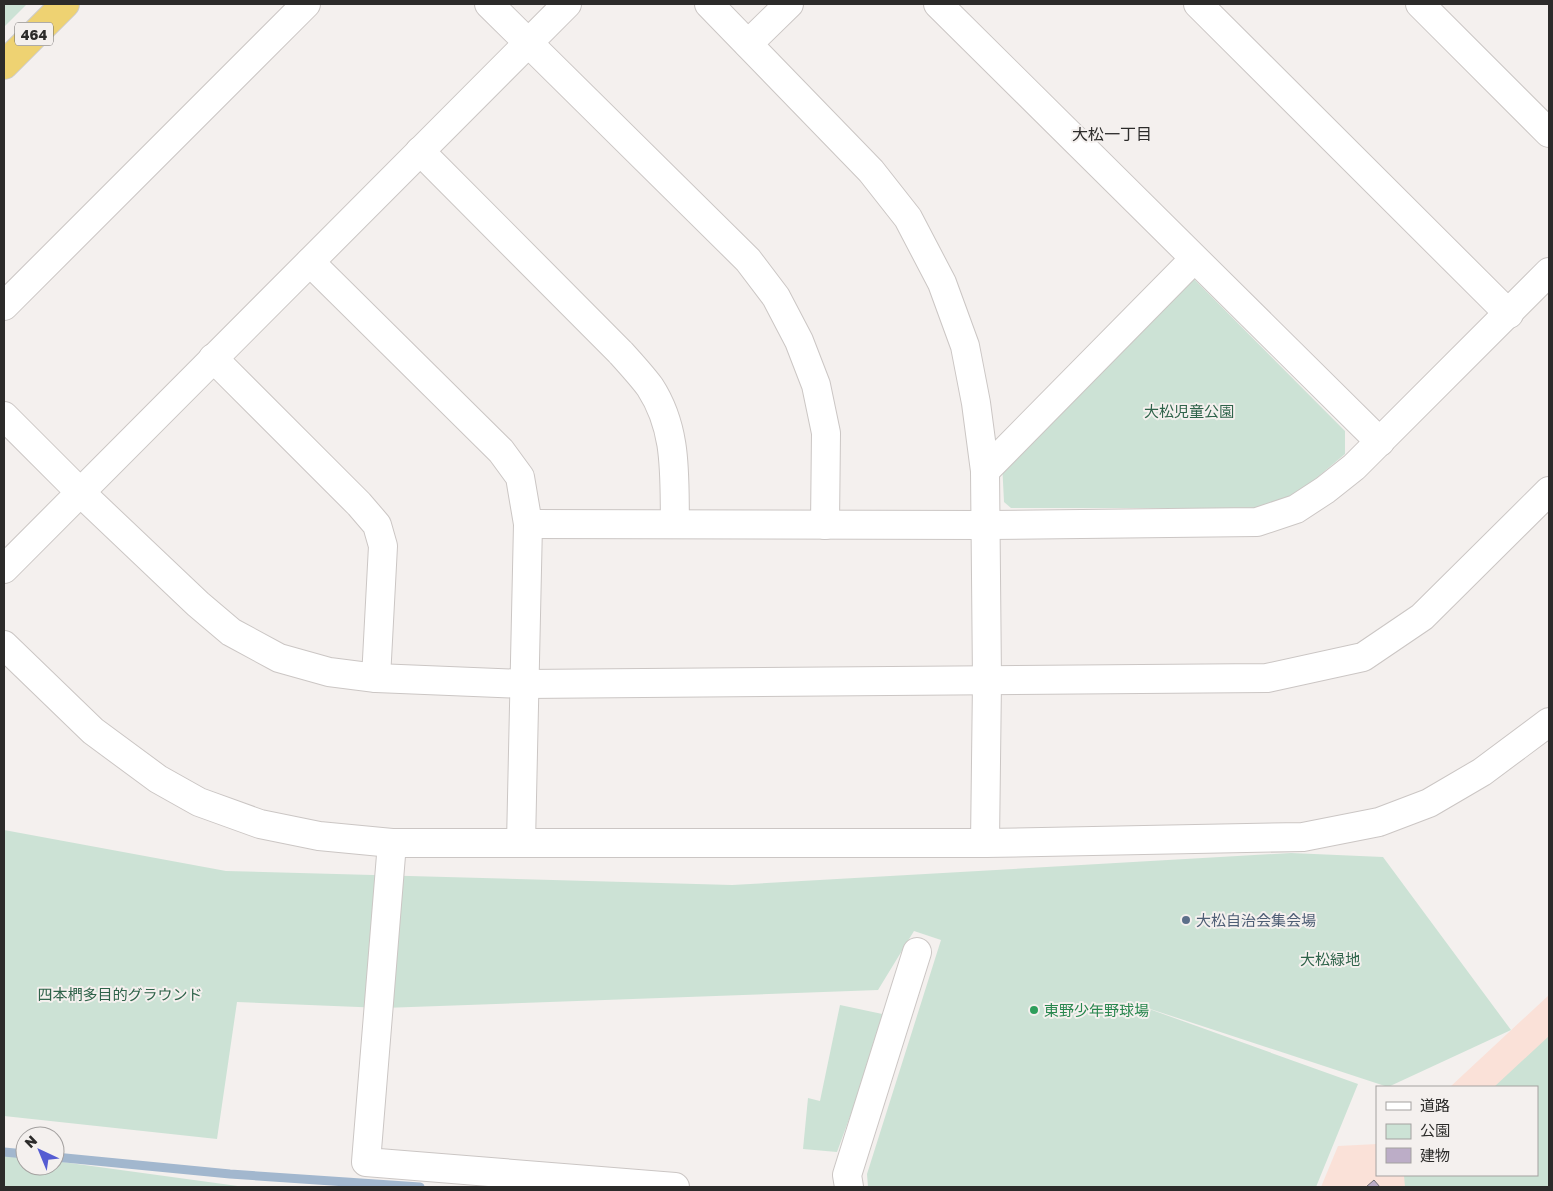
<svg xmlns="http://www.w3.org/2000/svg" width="1553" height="1191" viewBox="0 0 1553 1191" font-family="'Golos Text','Noto Sans JP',sans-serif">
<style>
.education{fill:#fae1d8}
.green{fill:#cce2d5}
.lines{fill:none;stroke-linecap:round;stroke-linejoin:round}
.stream{stroke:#a2b7ce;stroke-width:9}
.building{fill:#bcadc7;stroke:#706e72}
.minor-casing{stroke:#cbc6c4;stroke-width:30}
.tertiary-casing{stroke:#cbc6c4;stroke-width:30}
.trunk-casing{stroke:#ccc;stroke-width:30}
.minor{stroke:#fff;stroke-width:28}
.tertiary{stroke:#fff;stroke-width:28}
.trunk{stroke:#eed272;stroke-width:28}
.service-dot{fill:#5c6f8a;stroke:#f4f0ee;stroke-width:2}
.leisure-dot{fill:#2e9e5b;stroke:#f4f0ee;stroke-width:2}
.labels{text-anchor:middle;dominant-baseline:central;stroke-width:4;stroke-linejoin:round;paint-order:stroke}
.shield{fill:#f4f0ee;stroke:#686665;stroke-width:1}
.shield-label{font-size:14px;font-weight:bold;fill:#2c2b2a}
.park-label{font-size:15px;fill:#2f634a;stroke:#f4f0ee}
.service-label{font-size:15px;fill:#4e5e75;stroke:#f4f0ee;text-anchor:start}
.leisure-label{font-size:15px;fill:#27864d;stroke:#f4f0ee;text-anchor:start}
.neighbourhood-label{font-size:16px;fill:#2c2b2a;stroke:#f4f0ee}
</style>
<rect width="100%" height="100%" fill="#f4f0ee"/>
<!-- education -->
<polygon class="education" points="1549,995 1549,1187 1321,1187 1338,1146 1377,1144 1377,1175 1537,1175 1537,1087 1450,1087"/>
<!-- green -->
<g class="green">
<polygon points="4,4 27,4 4,27"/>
<polygon points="1193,278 1345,431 1345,454 1307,486 1286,499 1254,508 1011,508 1004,502 1002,462"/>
<polygon points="4,830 226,871 732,885 1291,853 1383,857 1511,1030 1388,1087 1138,1005 1358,1084 1316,1187 868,1187 867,1174 941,940 914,931 878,990 383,1008 237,1002 217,1139 4,1116"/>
<polygon points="840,1005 887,1015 837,1152 803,1149 808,1098 820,1101"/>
<polygon points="1549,1036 1549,1187 1405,1187 1404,1175 1537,1175 1537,1087 1494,1087"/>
<polygon points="4,1154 25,1157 25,1166 55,1166 55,1161 245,1187 4,1187"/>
</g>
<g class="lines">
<!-- stream -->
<g class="stream">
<polyline points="4,1152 25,1154"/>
<polyline points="55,1157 230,1174 420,1187"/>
</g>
</g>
<!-- building -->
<polygon class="building" points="1374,1180 1380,1187 1366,1187"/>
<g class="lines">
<!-- minor casing -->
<g class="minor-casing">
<g id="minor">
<polyline points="489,4 748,260 776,297 799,341 816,385 826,433 825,525"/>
<polyline points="709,4 871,171 908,218 942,283 965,346 976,403 985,471 987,681 985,843"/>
<polyline points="938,4 1380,442"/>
<polyline points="1198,4 1509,314"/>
<polyline points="748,44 789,4"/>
<path d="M420,151L620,352C630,363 641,375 650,387C678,430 674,476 675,524"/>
<polyline points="310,262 501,451 520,477 528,524 521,843"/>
<polyline points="4,306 306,4"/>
<polyline points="213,358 359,504 377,525 383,546 376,678"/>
<polyline points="4,416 80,492 198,604 231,632 279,658 329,672 376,678 525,684 1267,678 1363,657 1422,617 1549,491"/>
<polyline points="985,471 1194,259"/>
<polyline points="528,524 986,525 1257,522 1296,509 1325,490 1354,467 1549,272"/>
<polyline points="392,843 366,1162 675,1187"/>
<polyline points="849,1187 847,1175 917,952"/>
</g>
</g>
<!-- tertiary casing -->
<g class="tertiary-casing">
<g id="tertiary">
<polyline points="1420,4 1549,133"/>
<polyline points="4,569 567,4"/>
<polyline points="4,645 93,731 158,779 199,802 260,824 319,836 392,843 985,843 1303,837 1379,822 1429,803 1482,772 1549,722"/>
</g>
</g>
<!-- trunk casing -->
<g class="trunk-casing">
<polyline id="trunk" points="4,65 65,4"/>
</g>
<!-- minor -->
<use href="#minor" class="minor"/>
<!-- tertiary -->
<use href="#tertiary" class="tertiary"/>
<!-- trunk -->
<use href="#trunk" class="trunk"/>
</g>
<!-- markers -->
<circle class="service-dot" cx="1186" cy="920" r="5"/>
<circle class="leisure-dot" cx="1034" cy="1010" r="5"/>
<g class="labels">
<!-- shield labels -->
<rect class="shield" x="15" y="22.5" width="38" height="23" rx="4"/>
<g class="shield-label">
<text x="34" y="34">464</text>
</g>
<!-- park labels -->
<g class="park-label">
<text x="1189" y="411">大松児童公園</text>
<text x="1330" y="959">大松緑地</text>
<text x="120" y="994">四本椚多目的グラウンド</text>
</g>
<!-- service labels -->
<g class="service-label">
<text x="1196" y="920">大松自治会集会場</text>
</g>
<!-- leisure labels -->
<g class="leisure-label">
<text x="1044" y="1010">東野少年野球場</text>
</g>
<!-- neighbourhood labels -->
<g class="neighbourhood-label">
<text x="1112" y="134">大松一丁目</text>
</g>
</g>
<!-- border -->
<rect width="1553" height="1191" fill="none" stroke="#2c2b2a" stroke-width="10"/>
<!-- legend -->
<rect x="1376" y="1086" width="162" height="90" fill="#f4f0ee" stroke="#a4a1a0"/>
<rect x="1386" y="1102" width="25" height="8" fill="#ffffff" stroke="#a4a1a0"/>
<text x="1420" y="1111" font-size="15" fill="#2c2b2a">道路</text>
<rect x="1386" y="1124" width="25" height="15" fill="#cce2d5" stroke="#a4a1a0"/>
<text x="1420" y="1136" font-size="15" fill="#2c2b2a">公園</text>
<rect x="1386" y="1148" width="25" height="15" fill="#bcadc7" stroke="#a4a1a0"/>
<text x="1420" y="1161" font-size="15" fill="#2c2b2a">建物</text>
<!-- north arrow -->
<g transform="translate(40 1151) rotate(316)"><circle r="24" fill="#f4f0ee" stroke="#a4a1a0"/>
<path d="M0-4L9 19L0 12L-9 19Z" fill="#555cd2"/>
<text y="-8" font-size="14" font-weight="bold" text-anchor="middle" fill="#2c2b2a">N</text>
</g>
</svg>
